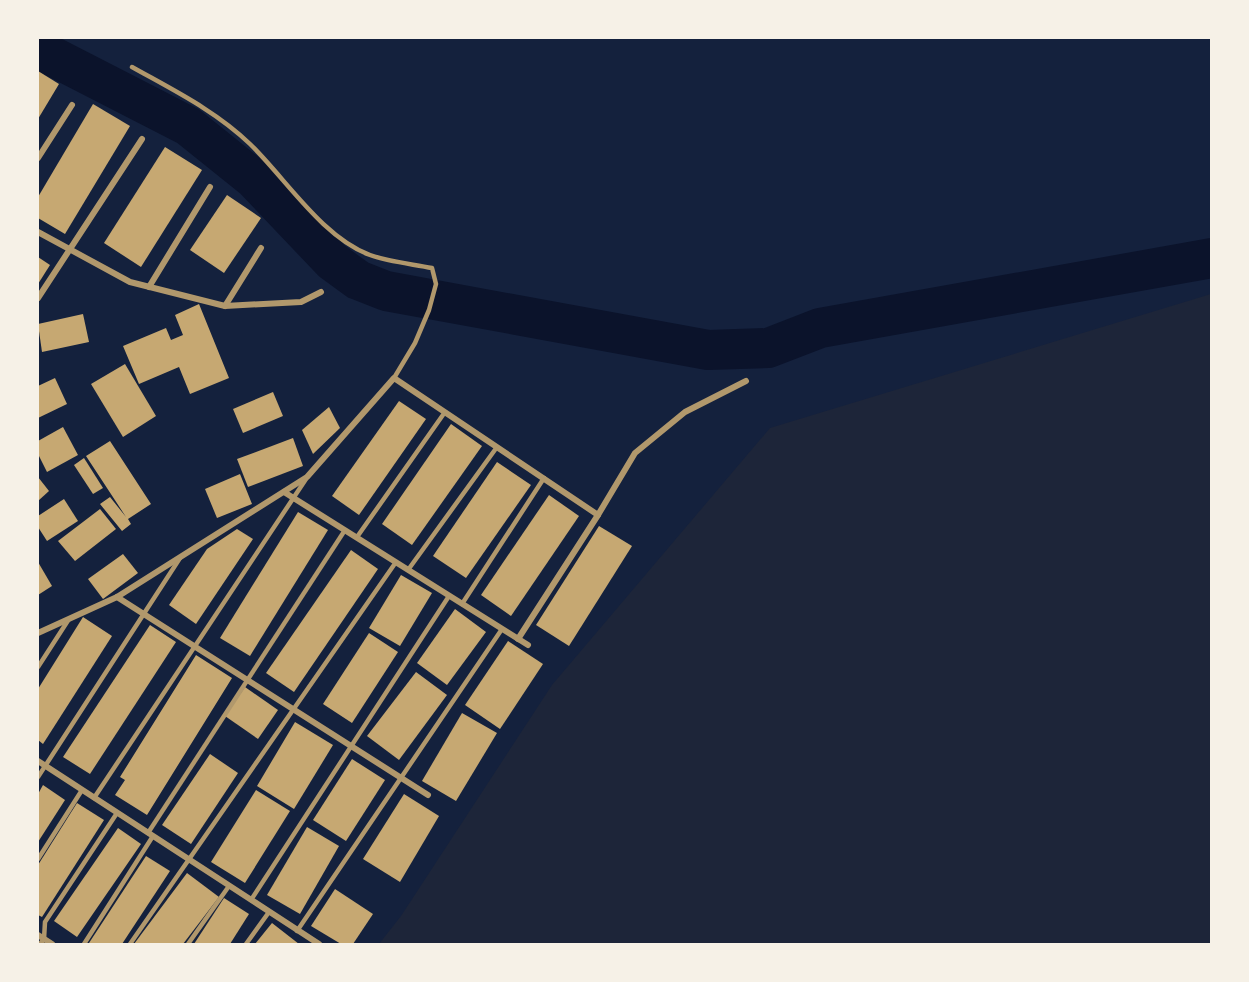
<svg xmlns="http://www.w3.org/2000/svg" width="1249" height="982" viewBox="0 0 1249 982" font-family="'Work Sans',sans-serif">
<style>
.green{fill:#1d2539}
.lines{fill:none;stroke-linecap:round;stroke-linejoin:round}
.river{stroke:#0b132b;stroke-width:40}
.building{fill:#c6a872}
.service{stroke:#b1986c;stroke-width:4.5}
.minor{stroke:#b1986c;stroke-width:6}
</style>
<rect width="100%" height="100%" fill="#14213d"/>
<!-- green -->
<polygon class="green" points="1211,294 1211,944 379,944 401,916 552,685 770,428"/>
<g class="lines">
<!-- river -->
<polyline class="river" points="38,49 188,126 254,179 332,261 358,280 386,291 708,350 768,348 820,328 1212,258"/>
</g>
<!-- building -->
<g class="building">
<polygon points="38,71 59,84 38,119"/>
<polygon points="93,104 130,126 65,234 38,218 38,197"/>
<polygon points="165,147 202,170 141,267 104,243"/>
<polygon points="227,195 261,218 224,273 190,250"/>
<polygon points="38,257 50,265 38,284"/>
<polygon points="199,304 229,378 190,394 179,367 139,384 123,346 166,328 171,340 183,335 175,315"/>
<polygon points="83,314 89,342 42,352 38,324"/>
<polygon points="125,364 156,416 123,437 91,384"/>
<polygon points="55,378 67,404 38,418 38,386"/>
<polygon points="273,392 283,416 243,433 233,409"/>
<polygon points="399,401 426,419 359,515 332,496"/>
<polygon points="329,407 340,428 313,454 302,430"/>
<polygon points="451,424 482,446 412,545 382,524"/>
<polygon points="63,427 78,455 47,472 38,454 38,441"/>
<polygon points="293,438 303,466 248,487 237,459"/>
<polygon points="110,441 151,504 128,519 131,524 122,531 100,504 110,497 126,517 86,456"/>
<polygon points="84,458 103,488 93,494 74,465"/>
<polygon points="497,462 531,485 466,578 433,556"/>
<polygon points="240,474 252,504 217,518 205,489"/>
<polygon points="38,477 49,491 38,501"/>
<polygon points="549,495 579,516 511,616 481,595"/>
<polygon points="64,499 78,521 47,541 38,527 38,516"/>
<polygon points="100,509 116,529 75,561 58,541"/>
<polygon points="298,512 328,530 250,656 220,638"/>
<polygon points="599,526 632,546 569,646 536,625"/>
<polygon points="237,529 253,539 196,624 169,605 207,549"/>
<polygon points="351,550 378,569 294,692 266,673"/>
<polygon points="123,554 138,573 103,599 88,579"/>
<polygon points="38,562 52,586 38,595"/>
<polygon points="401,575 432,593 400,646 369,628"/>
<polygon points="455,609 486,632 447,685 417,663"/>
<polygon points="83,617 112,636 43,744 38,740 38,689"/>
<polygon points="150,625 176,642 90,774 63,757"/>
<polygon points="369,633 398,652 352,723 323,704"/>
<polygon points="508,641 543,664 500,729 465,705"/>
<polygon points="196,655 232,678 147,815 115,795 125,780 120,777"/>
<polygon points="416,672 447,695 399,760 367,736"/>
<polygon points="245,687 278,710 258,739 225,716"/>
<polygon points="462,713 497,733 456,801 422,781"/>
<polygon points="295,722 333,745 294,809 257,786"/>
<polygon points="210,754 238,773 191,844 162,825"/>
<polygon points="352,759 385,780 346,841 313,820"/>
<polygon points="43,785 65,800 38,842 38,794"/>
<polygon points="256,790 290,811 245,883 211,862"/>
<polygon points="404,794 439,816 400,882 363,859"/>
<polygon points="77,803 104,820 42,917 38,915 38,865"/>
<polygon points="307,827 339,846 300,914 267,895"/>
<polygon points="118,828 141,844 77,937 54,921"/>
<polygon points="146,856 170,871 122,944 92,944 89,943"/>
<polygon points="187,873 219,897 183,944 134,944"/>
<polygon points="335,889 373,914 353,944 341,944 311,926"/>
<polygon points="224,898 249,914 230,944 194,944"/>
<polygon points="272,923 299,944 255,944"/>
</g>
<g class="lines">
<!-- service -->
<g class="service">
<path d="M132,67C173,90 216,111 250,144C286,179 322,237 370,255C389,262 412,264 432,268L436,284L429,310L415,343L394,378"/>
<polyline points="357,537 445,412"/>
<polyline points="408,570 497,447"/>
<polyline points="462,604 544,478"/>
<polyline points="38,667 69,619"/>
<polyline points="38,777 180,558"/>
<polyline points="94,798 306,479"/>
<polyline points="148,833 345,530"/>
<polyline points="38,859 82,790"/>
<polyline points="251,900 449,596"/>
<polyline points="297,931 502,629"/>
<polyline points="40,944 44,939 45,922 117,813"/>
<polyline points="84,944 153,836"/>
<polyline points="130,944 396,562"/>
<polyline points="188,944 229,886"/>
<polyline points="246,944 269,912"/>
</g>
<!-- minor -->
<g class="minor">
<polyline points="38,158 72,105"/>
<polyline points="38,232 130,282 225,306 301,302 321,292"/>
<polyline points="149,287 210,187"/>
<polyline points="38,298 142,139"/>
<polyline points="225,306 261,248"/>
<polyline points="284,492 528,645"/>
<polyline points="117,597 428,795"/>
<polyline points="38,633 117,597 307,477 394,378 598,515"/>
<polyline points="518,639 598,515 635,453 685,412 746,381"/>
<polyline points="38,761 319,944"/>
<polyline points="38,935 52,944"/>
</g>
</g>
<!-- border -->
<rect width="1249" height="982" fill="none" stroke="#f6f1e7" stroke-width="78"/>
</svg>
